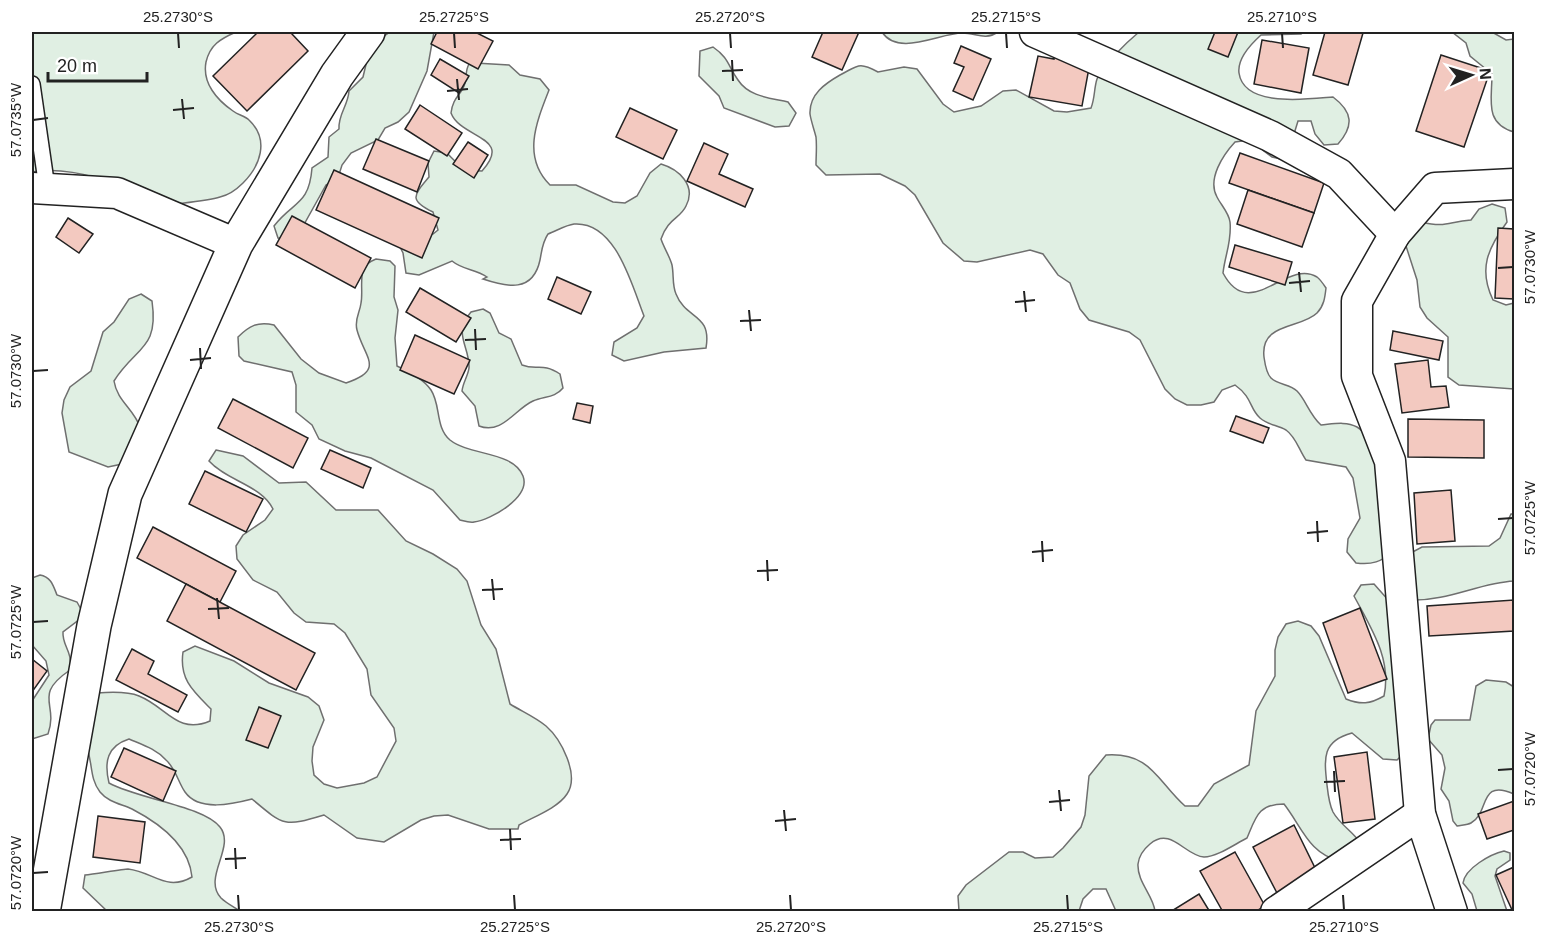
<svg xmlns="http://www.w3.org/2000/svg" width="1546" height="943" viewBox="0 0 1546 943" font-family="Arial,sans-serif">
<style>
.green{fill:#e0efe3;stroke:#6f6f6f;stroke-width:1.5}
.building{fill:#f3c9c0;stroke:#222;stroke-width:1.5}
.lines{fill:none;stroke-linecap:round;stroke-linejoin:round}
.service-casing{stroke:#222;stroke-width:18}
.minor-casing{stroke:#222;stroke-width:33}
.tertiary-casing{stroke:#222;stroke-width:36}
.service{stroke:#fff;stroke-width:15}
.minor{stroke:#fff;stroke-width:30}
.tertiary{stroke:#fff;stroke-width:33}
.ticks{fill:none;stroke:#222;stroke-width:2}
.neatline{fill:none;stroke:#222;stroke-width:2}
.ticks-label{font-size:15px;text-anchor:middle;fill:#222}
</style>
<rect width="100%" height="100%" fill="#fff"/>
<!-- green -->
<g class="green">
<path d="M32,32H236C220,39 210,45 206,62C202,83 217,100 233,111C238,115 245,116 249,120C270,140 260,166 243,183C236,190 229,195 220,197C210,200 154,208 147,205C135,200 124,190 112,184C89,173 56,168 32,172Z"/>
<path d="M390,32H434L427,71L409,112L398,122L385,128L378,140L351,153L342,165L338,178L326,185L302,228L284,239L278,238L274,226C293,201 309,206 312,168L328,157L329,137L339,129C338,114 348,106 349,91L363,77L368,56L380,39Z"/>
<path d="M882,32H998C984,41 977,33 962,33C940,33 898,57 882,32Z"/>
<path d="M1139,32H1304L1301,34L1261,35C1251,44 1237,58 1239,73C1244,108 1308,99 1333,97C1353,112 1354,126 1338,144L1324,145L1315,134L1311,121H1298L1286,160L1272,157L1249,140L1235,142C1223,155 1207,179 1217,197C1221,205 1229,213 1230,222C1232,241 1225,255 1223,273C1250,324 1286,258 1317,277C1320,279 1324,285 1326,288C1325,297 1324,306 1317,313C1301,329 1260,322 1264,357C1265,364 1266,373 1271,378C1278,385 1290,384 1297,391C1306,400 1309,414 1321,425C1333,424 1346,421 1357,427C1380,440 1388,525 1394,551C1381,562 1372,565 1356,563L1347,552L1348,539L1360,518L1353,478L1346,467L1306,460C1299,450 1296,437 1286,430C1277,425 1268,425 1260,418C1249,408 1253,398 1235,385L1222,390L1214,402L1201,405H1187L1175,399L1165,389L1140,340L1129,332L1089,320L1080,309L1070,283L1058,275L1043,254L1030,250L977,262L964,261L943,243L915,195L905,186L880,174L826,175L816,165C816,156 817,146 816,137C814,129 811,121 810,114C809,94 826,83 840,75C858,66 858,61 878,72L904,67L917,69L943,104L954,112L981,106L1003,91L1016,90L1054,111L1067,112L1091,108C1095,98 1094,88 1097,79C1103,65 1127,42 1139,32Z"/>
<path d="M1452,32H1492L1506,40L1514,39V132C1484,123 1492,100 1492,74L1470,56L1466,43Z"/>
<path d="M713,47C729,58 728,66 738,80C749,97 771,98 788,102L796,113L789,126L775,127L724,108L719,96L699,76L700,51Z"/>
<path d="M475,63L509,65L520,75L540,79L549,90C536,123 522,157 550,185H576L613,202L625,203L637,196L650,173L661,164C678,169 697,185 686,206C680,219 668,218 661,239C664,248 670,257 672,265C674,275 672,285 676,294C686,320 712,313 706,348L664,352L624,361L612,355L614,342L637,328L644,316C632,286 616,221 574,224C566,225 556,231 548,234C542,243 542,250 540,260C533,293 507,287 483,279L487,277C475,269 463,270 452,261L419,275L406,273L403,253L397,241L407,231L433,234L438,230L433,212C408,200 414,195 429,177L428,163L434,151L447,153C459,166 464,171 482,171C514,136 461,139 451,113C453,96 462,95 465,83C467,76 465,71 469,64Z"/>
<path d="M1492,204L1505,208L1507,222C1488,248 1478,269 1493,300L1506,305L1514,303V389L1459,385L1448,377V337L1427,318L1420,307L1417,280L1405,243L1421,222C1447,228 1447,222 1471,220L1479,209Z"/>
<path d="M376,259L390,261L395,266L394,297L398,310L395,338L397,366C408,372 423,378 431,390C441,405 435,427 450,440C470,456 513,451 523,476C531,497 491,520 474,522C470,523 464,521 460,520L433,490L371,458L345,451L319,439L312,425L296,412V385L292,372L244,361L239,356L238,337C249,326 258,321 274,325L301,359L319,373L346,383C386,370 364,357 357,330C354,319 360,313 361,303C363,293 360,281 363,270C365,264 371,261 376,259Z"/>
<path d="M141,294L152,301C159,350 136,346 114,381C117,401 134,409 140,427L122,464L108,467L69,452L62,413L64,400L70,387L91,371L103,332L114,322L129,299Z"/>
<path d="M483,309L490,313L499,333L511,339L522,365C537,371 542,362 560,374L563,388C555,398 544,396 533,401C515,409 502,435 479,426L475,406L462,391C463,382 468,376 469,368C470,346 452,334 471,312Z"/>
<path d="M216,450L243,456L279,483L306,482L336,510H378L406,541L433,554L457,569L467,581L481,625L496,649L510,704C521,711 535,717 546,726C561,739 580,775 567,794C558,808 533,817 519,825L518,829H489L448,815L434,816L421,820L384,842L357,838L324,815C284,827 284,826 252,799C233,804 199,812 185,792C178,782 176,769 166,760C156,749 143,745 129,739C107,746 104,762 109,783C138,799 204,806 220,827C236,847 202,878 221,898C226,903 234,907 240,911H107L83,888L85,875C95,874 123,869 128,869C154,872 166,892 192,877C189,845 159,823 132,809C121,804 108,802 100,792C88,777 94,757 83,739L97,693C110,692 127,691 139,696C167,707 177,735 210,721L211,709C193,691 179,679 183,652L195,646L234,661L269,683L308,697L319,706L324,720L313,747L312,761L314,775L324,784L337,788L364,783L377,777L396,741L394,728L371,695L367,669L345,633L334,624L306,622L294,613L277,592L253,580L237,559L236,546L243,535L265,520L273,509C261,485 227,481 209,461Z"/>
<path d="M1511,514H1514V581C1479,583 1448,601 1412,600L1405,556L1422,547L1489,546L1500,538Z"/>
<path d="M40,575C51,577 53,585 57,595L77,602L83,613L80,619L63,632C62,646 73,651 70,670C32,696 59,703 48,734L32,739V701L49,675L46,661L32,645V578Z"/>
<path d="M1374,584L1398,611L1408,749L1397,760L1383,759L1352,733C1322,741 1324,758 1327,785C1328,794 1329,804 1333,812C1340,825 1354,832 1361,844L1340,861C1309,854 1302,827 1284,804C1258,804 1256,817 1247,838C1235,844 1217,857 1204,857C1185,856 1171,826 1150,844C1144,849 1139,855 1138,864C1137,882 1153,895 1155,911H1116L1106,889H1093L1083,899L1079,911H959L958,896L966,885L1009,852H1023L1035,858L1053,857L1063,848L1081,827L1085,815L1089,776L1106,755C1151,752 1157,781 1185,806H1198L1214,784L1249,765L1256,711L1275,676V650L1278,637L1286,624L1298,621L1311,626L1319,636L1346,699C1361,705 1370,704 1384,696C1392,659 1371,628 1354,596L1361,585Z"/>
<path d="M1486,680L1506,682L1514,687V794C1478,778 1490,813 1471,823C1467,825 1461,825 1457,826L1453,821L1449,801L1441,789L1445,768L1442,755L1428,739L1431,725L1435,720H1470L1476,686Z"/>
<path d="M1504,851L1510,853V860L1497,869L1495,876L1507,911H1477L1472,894L1463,883C1465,868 1491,854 1504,851Z"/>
</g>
<!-- building -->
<g class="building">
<polygon points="258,32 294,32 292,34 308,51 247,111 213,76"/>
<polygon points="437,32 475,32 493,41 478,69 431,44"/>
<polygon points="823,32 859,32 842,70 812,57"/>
<polygon points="1215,32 1238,32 1228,57 1208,49"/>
<polygon points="1325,32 1363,33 1348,85 1313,75"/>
<polygon points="1262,40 1309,48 1301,93 1254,84"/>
<polygon points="961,46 991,59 973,100 953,91 964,67 954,63"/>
<polygon points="1055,50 1091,57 1082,106 1029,97 1038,56 1054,59"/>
<polygon points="1441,55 1490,71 1464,147 1416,131"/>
<polygon points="440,59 469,76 459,93 431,75"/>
<polygon points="420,105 462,133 447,156 405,129"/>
<polygon points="630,108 677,130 663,159 616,137"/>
<polygon points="376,139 429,161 417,192 363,169"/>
<polygon points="468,142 488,155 474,178 453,164"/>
<polygon points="704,143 728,154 719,174 753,189 745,207 687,181"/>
<polygon points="1240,153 1324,183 1314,213 1229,183"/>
<polygon points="334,170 439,218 422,258 316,210"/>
<polygon points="1248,190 1314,213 1302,247 1237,224"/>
<polygon points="292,216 371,258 355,288 276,245"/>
<polygon points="68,218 93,234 79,253 56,237"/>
<polygon points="1498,228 1514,229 1514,299 1495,298"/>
<polygon points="1235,245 1292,262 1285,285 1229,267"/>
<polygon points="557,277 591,292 581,314 548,299"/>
<polygon points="420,288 471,318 456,342 406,312"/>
<polygon points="1393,331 1443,341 1439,360 1390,350"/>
<polygon points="415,335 470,360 454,394 400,370"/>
<polygon points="1428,360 1431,387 1446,386 1449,407 1402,413 1395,364"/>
<polygon points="233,399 308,438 293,468 218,428"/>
<polygon points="577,403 593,406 590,423 573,419"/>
<polygon points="1236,416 1269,428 1263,443 1230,431"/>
<polygon points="1408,419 1484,420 1484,458 1408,457"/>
<polygon points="330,450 371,468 363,488 321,469"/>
<polygon points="205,471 263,499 246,532 189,504"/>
<polygon points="1451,490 1455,541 1417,544 1414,493"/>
<polygon points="153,527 236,571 220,602 137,558"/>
<polygon points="186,584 315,653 296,690 167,621"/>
<polygon points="1514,600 1514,631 1429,636 1427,606"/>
<polygon points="1360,608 1387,679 1348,693 1323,623"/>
<polygon points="132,649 154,661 148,674 187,695 178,712 116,680"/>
<polygon points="32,659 47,671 32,692"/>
<polygon points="259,707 281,716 268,748 246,740"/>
<polygon points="124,748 176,771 163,801 111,777"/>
<polygon points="1367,752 1375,819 1343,823 1334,757"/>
<polygon points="1514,801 1514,830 1487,839 1478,814"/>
<polygon points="98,816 145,822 140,863 93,857"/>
<polygon points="1294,825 1317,872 1277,893 1253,847"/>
<polygon points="1235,852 1265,906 1255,912 1223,912 1200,871"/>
<polygon points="1514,867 1514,912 1513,912 1496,875"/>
<polygon points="1199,894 1210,912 1170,912"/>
</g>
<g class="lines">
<!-- service casing -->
<g class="service-casing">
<polyline id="service" points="32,84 47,188"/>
</g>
<!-- minor casing -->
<g class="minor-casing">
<g id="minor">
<polyline points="1035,32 1270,136 1339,174 1395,234"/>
<polyline points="32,188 117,193 236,244"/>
<polyline points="1276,912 1420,814"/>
<polyline points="1452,912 1420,814 1390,461 1357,376 1357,301 1395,234 1435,188 1514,184"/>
</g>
</g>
<!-- tertiary casing -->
<g class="tertiary-casing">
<polyline id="tertiary" points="43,912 94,626 125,494 236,244 337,75 368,32"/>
</g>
<!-- service -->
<use href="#service" class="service"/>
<!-- minor -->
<use href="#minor" class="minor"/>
<!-- tertiary -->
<use href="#tertiary" class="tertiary"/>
</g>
<!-- ticks -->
<path class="ticks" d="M178,33L179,48M454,33L455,48M730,33L731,48M1006,33L1007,48M1282,33L1283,48M732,60L733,81M722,71L743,70M457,79L459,100M447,91L468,89M182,99L184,119M173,110L194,108M33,120L48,118M1498,268L1513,267M1299,272L1301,292M1289,283L1310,281M1024,291L1026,312M1015,302L1035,300M749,310L751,331M740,321L761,320M475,329L476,350M465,340L486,339M200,348L201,369M190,360L211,358M33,371L48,370M1498,519L1513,518M1317,521L1318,542M1307,533L1328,531M1042,541L1043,562M1032,552L1053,550M767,560L768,581M757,571L778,570M492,579L494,600M482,590L503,589M217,598L219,619M208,609L229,608M33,622L48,621M1498,770L1513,769M1334,771L1335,792M1324,782L1345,781M1059,790L1061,811M1049,802L1070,800M784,810L786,831M775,821L796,819M510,829L511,850M500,840L521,839M235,848L236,869M225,859L246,858M33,873L48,872M238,895L239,910M514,895L515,910M790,895L791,910M1067,895L1068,910M1343,895L1344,910"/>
<!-- border -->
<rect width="1546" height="943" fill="none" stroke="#ffffff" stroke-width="66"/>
<!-- north arrow -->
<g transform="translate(1471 75) rotate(86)" stroke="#ffffff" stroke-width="4.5" paint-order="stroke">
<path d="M0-4.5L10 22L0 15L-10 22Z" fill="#222222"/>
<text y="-9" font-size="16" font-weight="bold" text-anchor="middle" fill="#222222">N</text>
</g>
<!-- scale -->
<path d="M48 72v9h99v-9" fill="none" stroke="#222222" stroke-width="3"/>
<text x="57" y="72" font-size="18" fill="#222222" stroke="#ffffff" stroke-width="4.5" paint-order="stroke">20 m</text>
<rect x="33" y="33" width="1480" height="877" class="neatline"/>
<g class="ticks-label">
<text x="178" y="22">25.2730°S</text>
<text x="454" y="22">25.2725°S</text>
<text x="730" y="22">25.2720°S</text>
<text x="1006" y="22">25.2715°S</text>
<text x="1282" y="22">25.2710°S</text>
<text transform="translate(16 120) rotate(-90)" y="5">57.0735°W</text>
<text transform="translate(1530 267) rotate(-90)" y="5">57.0730°W</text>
<text transform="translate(16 371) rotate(-90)" y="5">57.0730°W</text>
<text transform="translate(1530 518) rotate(-90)" y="5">57.0725°W</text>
<text transform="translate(16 622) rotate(-90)" y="5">57.0725°W</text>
<text transform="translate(1530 769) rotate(-90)" y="5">57.0720°W</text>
<text transform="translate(16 873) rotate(-90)" y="5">57.0720°W</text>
<text x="239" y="932">25.2730°S</text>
<text x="515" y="932">25.2725°S</text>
<text x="791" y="932">25.2720°S</text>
<text x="1068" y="932">25.2715°S</text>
<text x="1344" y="932">25.2710°S</text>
</g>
</svg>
